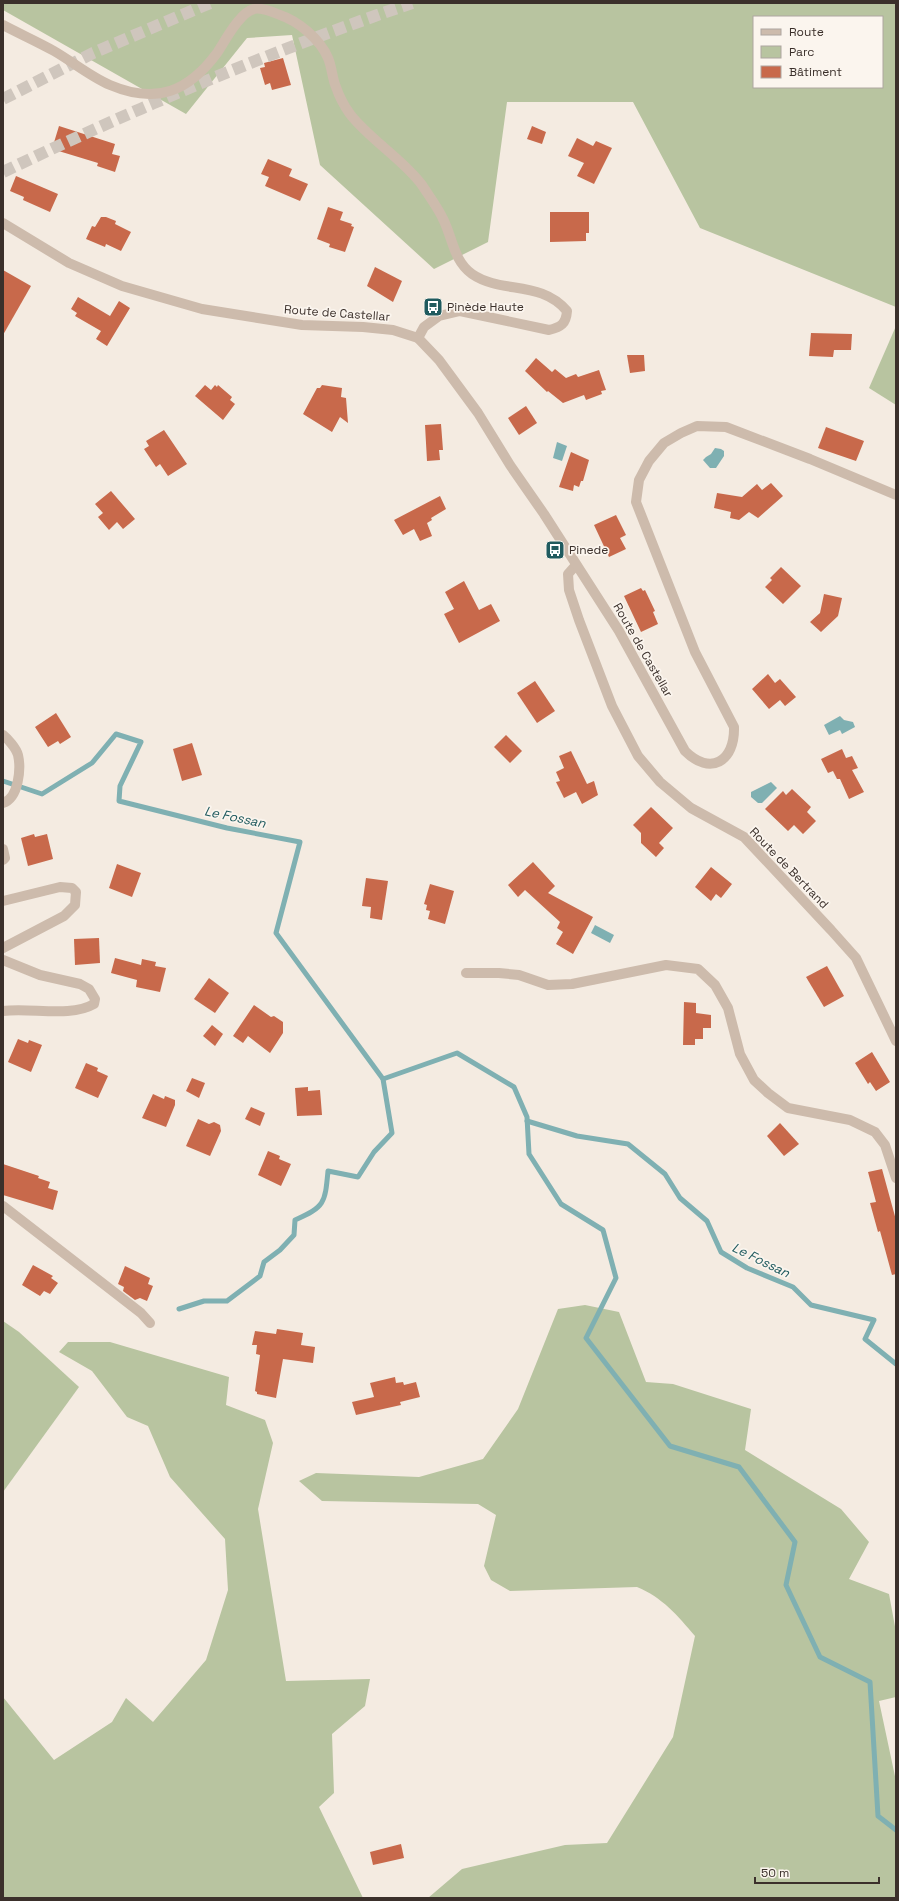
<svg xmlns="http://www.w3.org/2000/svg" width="899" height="1901" viewBox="0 0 899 1901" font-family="'Space Grotesk',sans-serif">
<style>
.green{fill:#b8c4a0;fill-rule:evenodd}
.water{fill:#7fb0b2}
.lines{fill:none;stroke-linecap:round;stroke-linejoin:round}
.stream{stroke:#7fb0b2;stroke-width:5}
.building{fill:#c8694b}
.motorway-tunnel{stroke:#cfc6bd;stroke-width:12;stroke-dasharray:12 6;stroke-linecap:butt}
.minor{stroke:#cdbbac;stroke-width:10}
.tertiary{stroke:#cdbbac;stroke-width:10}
.labels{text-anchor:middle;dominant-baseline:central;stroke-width:3.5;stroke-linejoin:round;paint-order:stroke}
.poi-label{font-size:12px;fill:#3b302b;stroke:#fbf5ee;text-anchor:start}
.street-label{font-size:12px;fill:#3b302b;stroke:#fbf5ee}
.water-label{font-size:13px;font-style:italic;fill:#1f5a5e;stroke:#fbf5ee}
</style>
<rect width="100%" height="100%" fill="#f4ebe1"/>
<!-- green -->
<g class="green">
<path d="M3,3H896V307L700,228L633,102H507L488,242L434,269L320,165L292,35L247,38L186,114L3,10ZM754,17H882V87H754Z"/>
<polygon points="896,326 896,405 869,388"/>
<path d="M585,1305L619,1312L646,1382L673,1384L751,1409L745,1450L841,1509L869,1542L849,1579L889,1594L896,1632V1697L879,1701L896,1781V1898H428L462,1869L565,1845L607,1843L673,1737L695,1636C678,1616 662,1597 637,1587L510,1591L491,1580L484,1566L496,1515L478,1504L322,1501L299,1481L316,1473L419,1477L483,1459L518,1409L558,1309Z"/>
<polygon points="3,1321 19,1332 79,1387 3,1492"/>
<polygon points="68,1342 110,1342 229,1377 226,1405 265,1420 273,1443 258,1509 286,1681 370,1679 365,1706 332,1734 334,1793 319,1807 363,1898 3,1898 3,1697 54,1760 112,1722 126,1698 153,1722 206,1660 228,1590 225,1539 170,1477 148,1426 127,1417 92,1371 59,1352"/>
</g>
<!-- water -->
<g class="water">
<polygon points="557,442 567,446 562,461 553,458"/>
<polygon points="715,448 721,449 724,451 724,456 716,468 710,468 703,460 706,457 711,454"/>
<polygon points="840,716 844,720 853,722 855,727 842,734 840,730 829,735 824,725"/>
<polygon points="771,782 777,788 762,803 758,803 751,797 751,792"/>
<polygon points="595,925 614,935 610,943 591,933"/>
</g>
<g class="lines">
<!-- stream -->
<g class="stream">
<path d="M3,781L42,794L92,763L116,734L141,742L120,786L119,801L227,828L300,842L276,933L383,1079L392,1133L374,1152L358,1177L328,1171C325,1203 325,1207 295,1220L294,1235L280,1250L264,1262L260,1276L227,1301H204L179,1309"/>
<polyline points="383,1079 457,1053 514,1087 527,1117 529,1154 561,1204 603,1230 616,1278 586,1338 670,1446 739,1467 795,1542 786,1585 820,1657 870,1682 878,1816 896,1830"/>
<polyline points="527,1121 577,1136 628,1144 665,1174 680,1198 707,1221 721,1252 747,1268 793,1287 811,1305 874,1320 865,1339 896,1364"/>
</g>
</g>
<!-- building -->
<g class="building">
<polygon points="283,58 291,85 272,90 270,83 265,85 260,68 265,67 264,63"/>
<polygon points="59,126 115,144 112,154 120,156 115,172 97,166 98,163 52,149"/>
<polygon points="532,126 546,132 542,144 527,139"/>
<polygon points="577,138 593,146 596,141 612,148 594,184 577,176 584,163 568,156"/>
<polygon points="268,159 292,169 289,176 308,184 300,201 265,186 269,177 261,174"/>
<polygon points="16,176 58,194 50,212 23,200 24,197 10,191"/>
<polygon points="328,207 343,212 340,220 352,224 351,226 354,227 345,252 329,247 330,244 317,239"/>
<polygon points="550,212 589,212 589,233 586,233 586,241 550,242"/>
<polygon points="101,217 106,217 116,221 115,224 131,232 121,251 106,244 105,247 86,239 92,226 95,227"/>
<polygon points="375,267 402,281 393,302 367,286"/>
<polygon points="3,270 31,286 3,335"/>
<polygon points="78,297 110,316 119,301 130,308 107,346 96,339 101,331 75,316 77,313 71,309"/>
<polygon points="811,333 852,334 851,350 834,350 833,357 809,356"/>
<polygon points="627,355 644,355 645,371 630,373"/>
<polygon points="536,358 552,372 555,369 566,378 576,374 578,377 599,370 606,390 601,391 602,394 586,400 584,395 563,403 548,391 547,392 525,371"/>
<polygon points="205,385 211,390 215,385 217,387 218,385 232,397 230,400 235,404 223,420 195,396"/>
<polygon points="322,385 342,388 341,397 346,398 348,423 340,417 332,432 303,414 317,388 320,388"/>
<polygon points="526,406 537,423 519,435 508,418"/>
<polygon points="441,424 443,450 439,450 440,460 427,461 425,425"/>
<polygon points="826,427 864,441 856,461 818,448"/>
<polygon points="164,430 187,464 168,476 160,464 156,467 144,449 149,446 146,441"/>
<polygon points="571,452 589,460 583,481 581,481 579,487 574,485 573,491 559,487"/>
<polygon points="771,483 783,496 758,518 749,512 739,520 730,518 731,512 714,508 717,493 742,497 757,484 762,490"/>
<polygon points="111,491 135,519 123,529 117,522 109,530 98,517 103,513 95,504"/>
<polygon points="440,496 446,509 431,518 432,520 427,523 432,536 420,541 414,529 403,535 394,520"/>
<polygon points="616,515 626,535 620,538 626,549 609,557 594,525"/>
<polygon points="781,567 801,586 783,604 765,587 772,580 770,578"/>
<polygon points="464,581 479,610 491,604 500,621 459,643 444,614 454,609 445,592"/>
<polygon points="641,588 643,591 645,590 655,611 653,612 658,624 641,632 624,596"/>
<polygon points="824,594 842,598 838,616 821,632 810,622 820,613"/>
<polygon points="768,674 775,683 780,679 796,697 785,706 780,700 769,709 752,689"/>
<polygon points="535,681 555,711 537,723 517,693"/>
<polygon points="56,713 71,737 60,744 58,741 48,747 35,727"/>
<polygon points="506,735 522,751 510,763 494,747"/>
<polygon points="192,743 202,775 182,781 173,749"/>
<polygon points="842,749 846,758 852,756 858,768 852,770 864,792 849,799 840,779 837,779 833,771 828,773 821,759"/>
<polygon points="571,751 587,784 594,781 598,795 582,804 576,792 564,798 556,782 560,781 556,772 564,768 559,756"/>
<polygon points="792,789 811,807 807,812 816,821 803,834 794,825 788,831 765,809 783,791 786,795"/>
<polygon points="651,807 673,828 659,843 664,848 656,857 641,843 641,833 633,825"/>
<polygon points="34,834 35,837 47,834 53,859 28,866 21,838"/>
<polygon points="533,862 555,886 548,893 593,917 573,954 556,944 563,932 557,928 560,922 525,890 518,897 508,885"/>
<polygon points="117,864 141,873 132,897 109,888"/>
<polygon points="711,867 732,884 721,898 716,894 711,901 695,887"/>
<polygon points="366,878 388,881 382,920 370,918 371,907 362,906"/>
<polygon points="430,884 454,891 445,924 428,919 430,911 426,910 427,905 424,904"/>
<polygon points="99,938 100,963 75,965 74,939"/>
<polygon points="115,958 141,965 142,959 156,962 155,966 166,968 160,992 136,987 137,980 111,973"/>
<polygon points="827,966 844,996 824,1007 806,977"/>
<polygon points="209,978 229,993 215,1013 194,999"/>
<polygon points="684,1002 696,1003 696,1013 711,1015 711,1028 703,1028 703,1039 695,1039 695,1045 683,1045"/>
<polygon points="254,1005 271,1017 274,1016 283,1022 283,1033 270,1053 248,1036 243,1043 233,1036"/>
<polygon points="212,1025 223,1034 215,1046 203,1036"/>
<polygon points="18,1039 28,1043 29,1040 42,1045 31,1072 8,1062"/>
<polygon points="872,1052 890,1082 876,1091 870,1082 868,1084 855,1063"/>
<polygon points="86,1063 98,1068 97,1071 108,1076 98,1098 75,1088"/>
<polygon points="192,1078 205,1083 199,1098 186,1091"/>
<polygon points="308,1087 308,1091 320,1090 322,1115 297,1116 295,1088"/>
<polygon points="153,1094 164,1099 165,1096 175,1100 175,1105 166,1127 142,1118"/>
<polygon points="251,1107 265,1113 260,1126 245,1119"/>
<polygon points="198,1119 209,1124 214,1122 220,1125 221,1131 210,1156 186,1146"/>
<polygon points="780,1123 799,1144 784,1156 767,1136"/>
<polygon points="268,1151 280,1156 279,1159 291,1164 281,1186 258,1175"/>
<polygon points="3,1164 39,1176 38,1178 50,1182 48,1188 58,1191 53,1210 3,1195"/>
<polygon points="882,1169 896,1220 896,1274 892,1275 880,1231 878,1232 870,1203 876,1202 868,1172"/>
<polygon points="33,1265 53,1276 51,1278 58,1283 50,1294 44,1291 40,1296 22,1285"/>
<polygon points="125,1266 150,1278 148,1284 153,1286 147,1301 140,1298 135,1300 123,1291 124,1287 118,1284"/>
<polygon points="277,1329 303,1333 301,1345 315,1347 313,1363 283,1359 276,1398 257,1394 257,1392 255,1391 260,1355 256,1354 257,1345 252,1345 255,1331 276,1334"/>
<polygon points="395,1377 396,1383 403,1382 404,1385 416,1382 420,1397 400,1402 401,1405 356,1415 352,1402 374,1397 370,1383"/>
<polygon points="401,1844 404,1858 373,1865 370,1852"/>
</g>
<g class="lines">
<!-- motorway-tunnel -->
<g class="motorway-tunnel">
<polyline points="3,99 93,53 210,3"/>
<path d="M3,172C136,108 272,51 412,3"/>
</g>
<!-- minor -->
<g class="minor">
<path d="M3,25C20,34 38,42 54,51C73,62 91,77 110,85C157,105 189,91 217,53C225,41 240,12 254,9C261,7 273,12 280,15C298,21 320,39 328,58C332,67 332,78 336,87C339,96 345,107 350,114C369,139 404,160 422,185C429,196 439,209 444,221C453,240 454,261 472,274C501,294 541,280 567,311C566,324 561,327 549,330L460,311L439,316L424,327L418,338"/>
<polyline points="576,565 568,574 569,590 579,620 612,706 638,756 660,782 691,808 744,837 831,930 856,958 896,1041"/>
<polyline points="3,849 5,858 3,860"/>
<polyline points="3,901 60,887 72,888 76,892 75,905 64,916 3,948"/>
<path d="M3,960L40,975L80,984L89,989L95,999L94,1004C70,1018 30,1007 3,1011"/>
<polyline points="466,973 499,973 519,975 548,985 572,984 666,965 698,969 715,985 728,1008 740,1054 754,1080 768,1093 788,1108 850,1120 875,1132 885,1145 896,1178"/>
<polyline points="3,1206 141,1313 150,1323"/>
</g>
<!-- tertiary -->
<g class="tertiary">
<path d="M3,223L69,263L122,286L202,309L302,325L363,327L393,330L418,338L439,360L478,413L510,465L544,514L619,631L685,751C710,776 735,762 734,727L695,652L636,502L639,480L649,461L664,443L681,433L697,426L726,427L810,459L896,495"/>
<path d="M3,735C8,739 16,748 18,755C21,768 19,798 3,803"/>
</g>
</g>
<!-- icons -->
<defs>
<g id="bus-square" transform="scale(1)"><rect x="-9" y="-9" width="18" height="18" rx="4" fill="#1f5a5e" stroke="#fbf5ee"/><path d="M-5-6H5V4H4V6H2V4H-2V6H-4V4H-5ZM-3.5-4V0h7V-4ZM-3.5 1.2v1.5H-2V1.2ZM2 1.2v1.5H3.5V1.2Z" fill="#fff"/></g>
</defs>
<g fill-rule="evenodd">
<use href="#bus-square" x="433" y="307"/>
<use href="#bus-square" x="555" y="550"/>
</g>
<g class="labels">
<!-- poi labels -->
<g class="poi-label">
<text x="447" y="307">Pinède Haute</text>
<text x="569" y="550">Pinede</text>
</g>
<!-- street labels -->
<g class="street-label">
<text transform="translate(337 313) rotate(4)">Route de Castellar</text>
<text transform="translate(643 650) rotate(60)">Route de Castellar</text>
<text transform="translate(789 868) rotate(46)">Route de Bertrand</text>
</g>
<!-- water labels -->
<g class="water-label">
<text transform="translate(235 817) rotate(12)">Le Fossan</text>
<text transform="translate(761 1260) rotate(26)">Le Fossan</text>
</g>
</g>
<!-- border -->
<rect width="899" height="1901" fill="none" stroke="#3b302b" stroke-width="8"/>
<!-- legend -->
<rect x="753" y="16" width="130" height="72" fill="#fbf5ee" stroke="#aea6a0"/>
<rect x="761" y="29" width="20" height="6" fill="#cdbbac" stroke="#aea6a0"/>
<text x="789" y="36" font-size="12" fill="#3b302b">Route</text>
<rect x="761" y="46" width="20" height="12" fill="#b8c4a0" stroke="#aea6a0"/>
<text x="789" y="56" font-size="12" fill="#3b302b">Parc</text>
<rect x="761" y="66" width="20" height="12" fill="#c8694b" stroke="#aea6a0"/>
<text x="789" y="76" font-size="12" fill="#3b302b">Bâtiment</text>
<!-- scale -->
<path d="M755 1877v6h124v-6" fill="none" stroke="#3b302b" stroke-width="2"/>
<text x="761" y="1877" font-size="12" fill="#3b302b" stroke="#fbf5ee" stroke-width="3" paint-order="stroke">50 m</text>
</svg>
